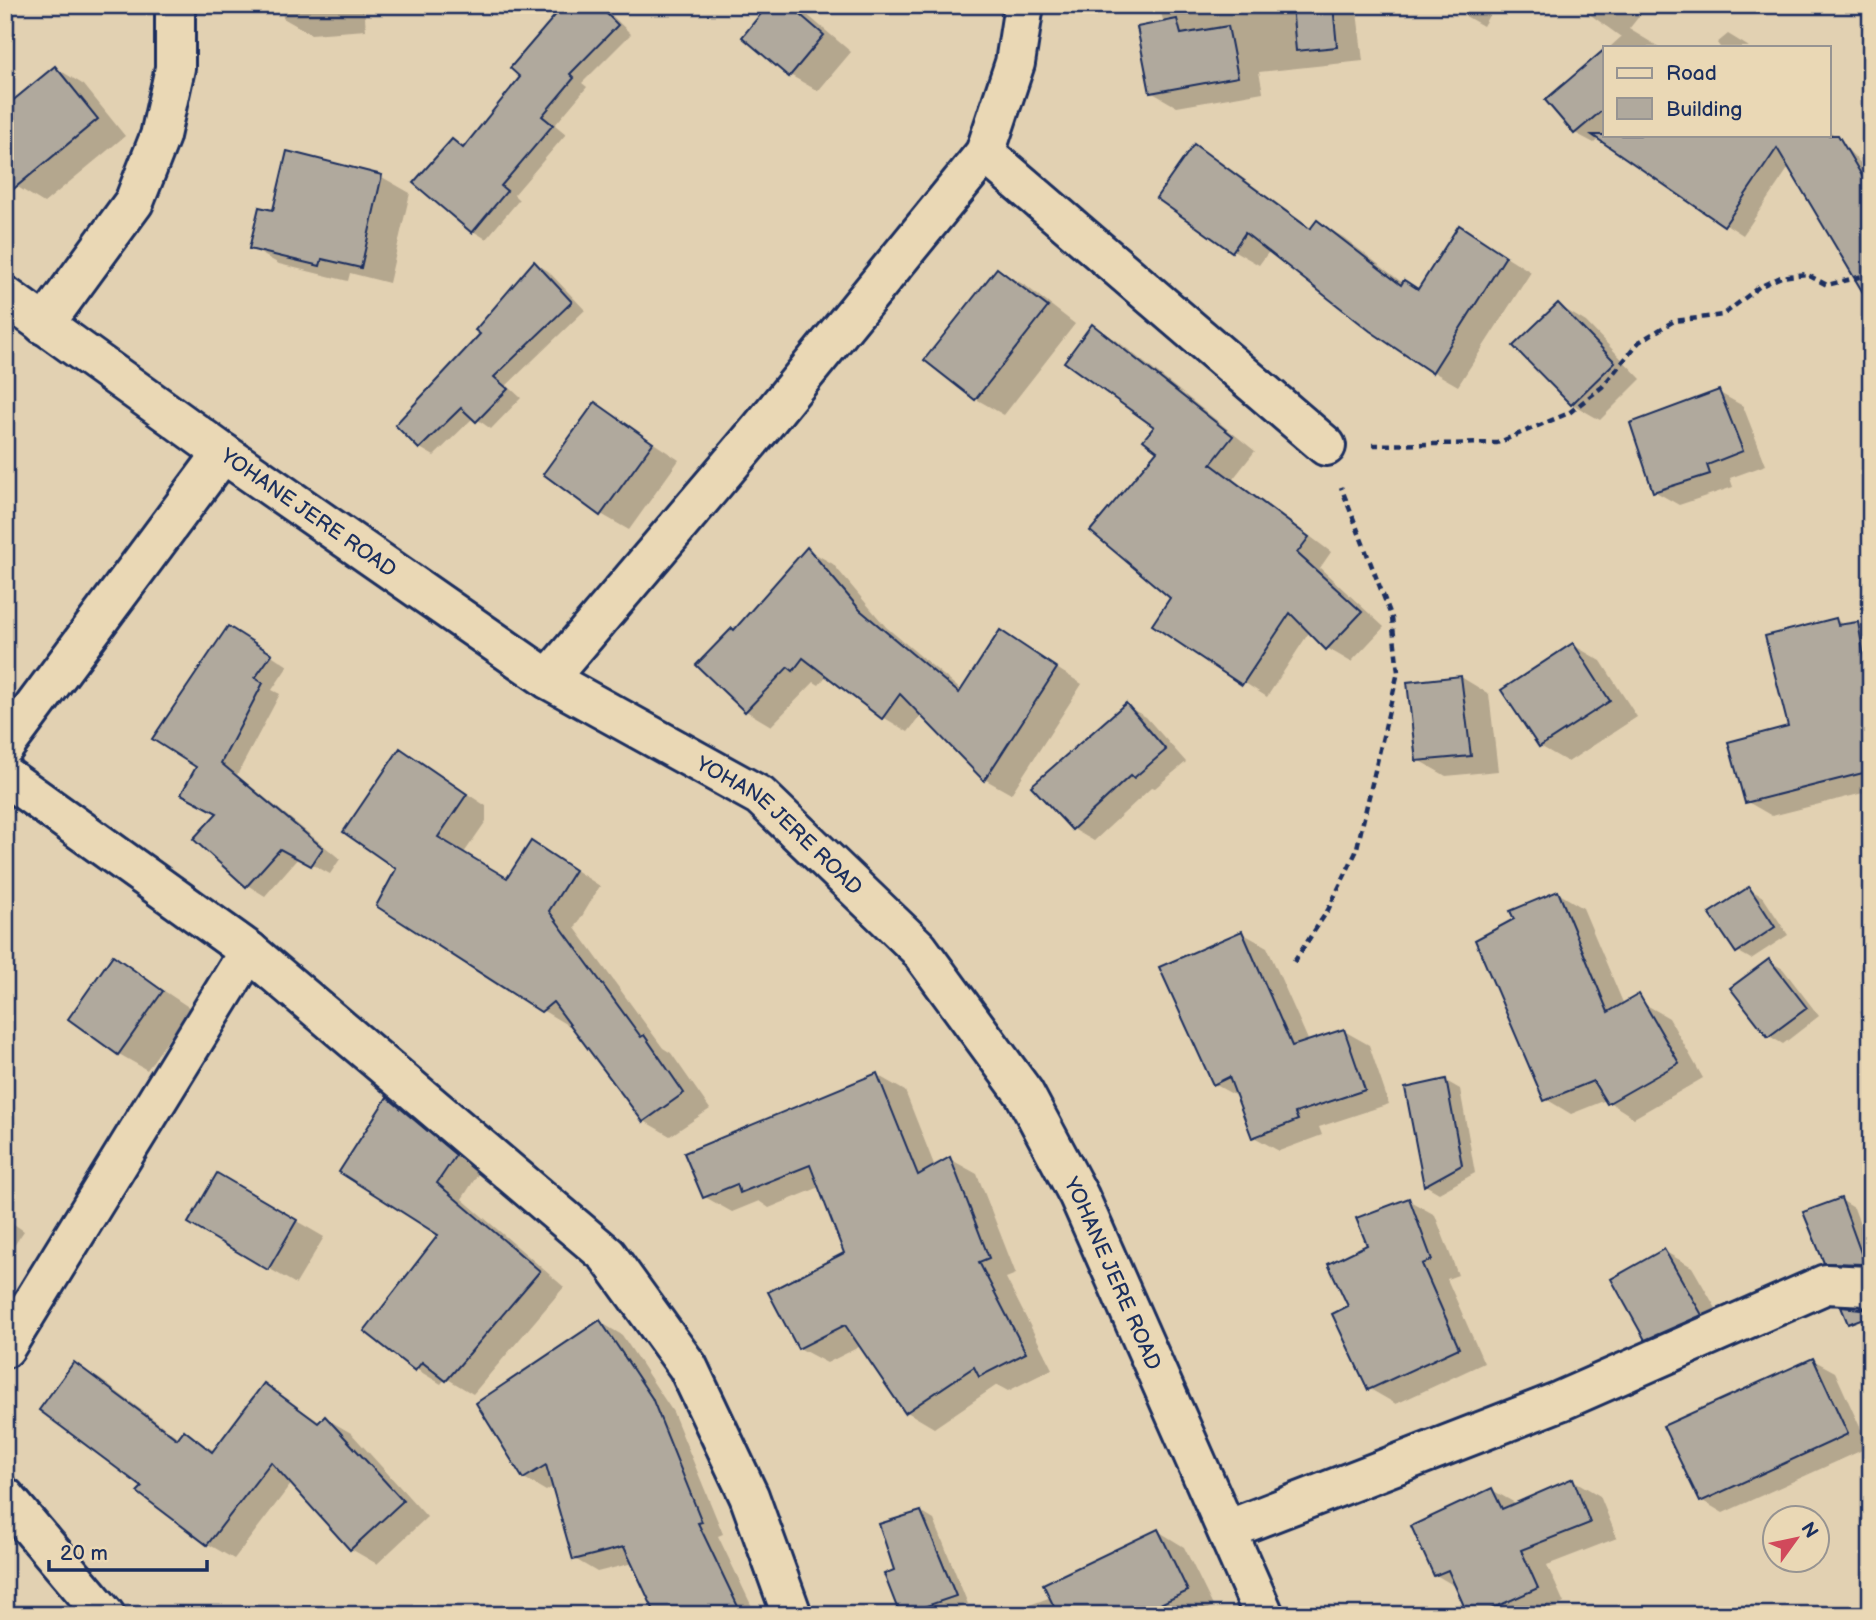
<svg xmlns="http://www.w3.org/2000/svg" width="1876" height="1620" viewBox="0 0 1876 1620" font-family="'Balsamiq Sans',sans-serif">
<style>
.shadow{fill:#0003}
.building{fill:#b0a99d;stroke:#1b2f5e;stroke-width:2}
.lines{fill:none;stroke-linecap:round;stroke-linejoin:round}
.minor-casing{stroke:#1b2f5e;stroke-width:44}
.path{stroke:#1b2f5e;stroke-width:4.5;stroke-dasharray:7 5;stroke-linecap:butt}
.minor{stroke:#ead8b5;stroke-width:38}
.labels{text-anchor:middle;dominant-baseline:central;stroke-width:5;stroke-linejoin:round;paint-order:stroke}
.street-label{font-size:21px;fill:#1b2f5e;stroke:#ead8b5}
</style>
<rect width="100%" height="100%" fill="#e2d1b2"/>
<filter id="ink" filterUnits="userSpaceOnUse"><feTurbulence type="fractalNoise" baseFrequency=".0143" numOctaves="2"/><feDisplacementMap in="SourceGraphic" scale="14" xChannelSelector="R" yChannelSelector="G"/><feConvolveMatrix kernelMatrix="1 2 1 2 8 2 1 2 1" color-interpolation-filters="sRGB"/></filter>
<g filter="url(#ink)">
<!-- shadow -->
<g class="shadow">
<polygon points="282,5 364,5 366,30 311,34 283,18"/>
<polygon points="568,5 601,5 631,34 582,83 587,87 555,125 566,134 514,195 519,200 486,239 473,231 453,141 465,148 523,76"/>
<polygon points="770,5 791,5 805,13 851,52 818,91 790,75"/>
<polygon points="1159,5 1345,5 1357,12 1363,61 1259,72 1263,92 1177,107 1151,92 1164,24"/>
<polygon points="1446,5 1495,5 1483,26"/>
<polygon points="1577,5 1648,5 1629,29 1659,47 1610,47 1621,37"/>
<polygon points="5,15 10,19 5,25"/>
<polygon points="1728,34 1746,45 1749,47 1720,47 1717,43"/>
<polygon points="1605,51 1605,135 1829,135 1829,130 1871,174 1871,282 1790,166 1743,235 1651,176 1602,136 1594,143 1575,133"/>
<polygon points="56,68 84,85 125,136 44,203 16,186"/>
<polygon points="1195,147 1221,162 1312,229 1317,222 1343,237 1404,284 1420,291 1460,227 1531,272 1458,386 1432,371 1270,250 1259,265 1233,250"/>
<polygon points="288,153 382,177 410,193 389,283 350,273 348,281 279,264 251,248 274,212"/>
<polygon points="535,263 548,271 585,310 507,385 521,398 491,429 474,417 434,456 420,448"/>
<polygon points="998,270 1026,286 1075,324 1004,415 976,399 927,359"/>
<polygon points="1558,305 1586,322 1641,379 1600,420 1572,404"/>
<polygon points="1092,326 1116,340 1255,451 1233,479 1331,552 1320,568 1384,627 1351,662 1327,648 1310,631 1267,697 1154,625 1172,598 1156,427"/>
<polygon points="1718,392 1743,406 1766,465 1730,478 1733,487 1679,505 1654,491"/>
<polygon points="595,404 679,460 629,530 601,514"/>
<polygon points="807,549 833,564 886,627 962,691 1001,633 1082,684 1011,794 986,780 922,714 908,732 883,717 827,675 819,685 814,682 771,726 746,711 735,631"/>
<polygon points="1836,620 1846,626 1871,624 1871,791 1772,816 1746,801 1790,727"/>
<polygon points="246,638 288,666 272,690 280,694 237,775 340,859 330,874 299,857 265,896 247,885 198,766"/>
<polygon points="1573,645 1601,661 1637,717 1568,762 1540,746"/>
<polygon points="1461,677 1489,694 1498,771 1446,776 1418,760"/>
<polygon points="1126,706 1146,717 1186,762 1155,788 1152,787 1094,841 1073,829 1034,786"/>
<polygon points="400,750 486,806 486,821 464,853 508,880 558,859 600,886 575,928 663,1048 671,1053 710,1109 670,1136 644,1121 571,1024 569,1026 542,1010 399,868"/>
<polygon points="1749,889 1763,897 1788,935 1751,959 1737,951"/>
<polygon points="1558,893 1583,908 1624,1005 1643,1003 1669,1018 1703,1078 1634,1118 1606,1100 1571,1114 1546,1099 1516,920"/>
<polygon points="1242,933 1267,947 1309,1042 1344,1031 1369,1045 1389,1104 1319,1127 1322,1135 1279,1151 1254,1137 1238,1097 1214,1084"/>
<polygon points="113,957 190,1008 147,1070 119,1054"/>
<polygon points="1769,961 1783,969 1819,1016 1783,1044 1769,1036"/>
<polygon points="1871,1006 1871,1035 1860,1012"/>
<polygon points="877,1075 905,1091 935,1167 950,1159 977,1174 1016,1274 1006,1278 1052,1369 1008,1391 997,1385 934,1428 907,1412 861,1346 827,1363 799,1348 846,1253 820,1187 769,1208 759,1201 732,1212 705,1197"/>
<polygon points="1446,1081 1460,1089 1475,1173 1439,1193 1425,1185"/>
<polygon points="387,1099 413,1114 480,1171 462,1199 564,1287 473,1394 446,1378 441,1384 416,1369 441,1234"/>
<polygon points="218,1175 324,1237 296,1284 190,1223"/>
<polygon points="1408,1200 1435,1215 1458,1275 1447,1279 1484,1363 1396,1404 1370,1389 1351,1307 1369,1246"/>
<polygon points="1841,1200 1854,1208 1871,1253 1871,1271 1839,1270 1825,1262"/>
<polygon points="5,1218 24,1231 5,1259"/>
<polygon points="1664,1251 1692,1267 1729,1331 1674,1355 1646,1339"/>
<polygon points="600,1322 622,1335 673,1412 723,1534 718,1536 756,1615 657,1615 633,1563 597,1572 575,1559 554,1486 546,1491 524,1478"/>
<polygon points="1813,1360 1835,1372 1869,1447 1723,1513 1701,1500"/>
<polygon points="74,1364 100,1379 180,1439 185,1433 215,1451 265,1385 321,1423 325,1418 351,1433 427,1517 377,1564 351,1549 292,1483 234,1559 208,1544 140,1492 144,1486"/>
<polygon points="1573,1480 1600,1496 1617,1538 1547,1565 1564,1603 1539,1615 1470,1615 1458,1588 1436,1575 1492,1490 1517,1504"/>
<polygon points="921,1512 934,1520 968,1604 940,1615 902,1615 887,1575 896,1571"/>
<polygon points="1158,1531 1184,1547 1213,1606 1195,1615 1003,1615 1051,1597"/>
</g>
<!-- building -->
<g class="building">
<polygon points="564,5 598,5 618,25 570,74 574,78 542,116 553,125 501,186 507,191 472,233 413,183 452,139 463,148 520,77 510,68"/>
<polygon points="768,5 789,5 824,35 789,77 742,37"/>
<polygon points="1292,5 1333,5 1337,47 1296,51"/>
<polygon points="1177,19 1181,34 1228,26 1238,77 1150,93 1137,27"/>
<polygon points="1605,49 1605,108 1574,134 1545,100"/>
<polygon points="55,66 98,119 5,196 5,107"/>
<polygon points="1592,135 1838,135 1871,191 1871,306 1777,148 1724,226"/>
<polygon points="1194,144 1310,229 1317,220 1401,285 1404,280 1418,289 1459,225 1506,256 1432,373 1370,331 1245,233 1232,252 1156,198"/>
<polygon points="287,151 382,175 361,268 322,259 320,266 249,249 259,207 273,210"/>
<polygon points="534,261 572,302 494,377 508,389 476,422 461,408 419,449 395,425 480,334 475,330"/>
<polygon points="997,268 1048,307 975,400 924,360"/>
<polygon points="1558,303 1615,362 1571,405 1513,346"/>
<polygon points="1092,324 1233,436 1211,464 1309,537 1297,553 1362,612 1326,650 1290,613 1242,685 1152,625 1170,598 1090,531 1157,451 1143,440 1154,427 1064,362"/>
<polygon points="1719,390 1743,451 1707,465 1710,474 1653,492 1630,423"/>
<polygon points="595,402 653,443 600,516 543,474"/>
<polygon points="807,547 860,610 959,693 1000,630 1057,668 984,781 900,694 882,719 803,658 793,671 788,667 745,712 696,665 732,628 734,630"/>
<polygon points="1836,618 1838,625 1858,622 1866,669 1871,668 1871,771 1745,803 1728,742 1788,726 1765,636"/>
<polygon points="228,626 272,654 255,678 263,683 221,763 323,848 311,866 280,849 246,887 193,839 217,813 181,794 196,767 152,739"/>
<polygon points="1573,643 1610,701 1539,747 1501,690"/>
<polygon points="1461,676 1471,756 1416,761 1407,682"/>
<polygon points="1126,703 1166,750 1134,778 1131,775 1072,830 1031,786"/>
<polygon points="400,748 467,794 438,837 507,878 531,841 575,870 549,911 641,1037 644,1035 684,1093 643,1122 553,1002 541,1012 376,906 396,869 343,832"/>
<polygon points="1749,887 1775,927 1736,953 1709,913"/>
<polygon points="1558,891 1608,1012 1639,994 1679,1063 1607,1104 1593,1081 1544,1101 1475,940 1514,919 1510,911"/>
<polygon points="1242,931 1292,1046 1344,1029 1365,1090 1295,1113 1298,1120 1252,1138 1229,1077 1213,1085 1159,967"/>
<polygon points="113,955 163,991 118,1055 68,1019"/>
<polygon points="1769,959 1807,1008 1768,1037 1730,988"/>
<polygon points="877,1073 918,1175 950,1157 989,1258 979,1262 1026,1353 979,1377 974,1367 905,1413 845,1325 798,1349 768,1292 844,1253 810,1165 740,1193 737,1184 703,1198 684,1153"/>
<polygon points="1446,1079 1462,1165 1424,1186 1405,1088"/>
<polygon points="387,1097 456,1155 437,1183 540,1271 446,1381 422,1362 415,1371 364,1331 438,1235 339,1172"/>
<polygon points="217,1173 297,1220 268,1270 188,1223"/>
<polygon points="1409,1198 1432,1260 1422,1264 1459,1348 1368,1390 1332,1314 1348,1306 1328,1264 1367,1245 1356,1218"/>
<polygon points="1841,1198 1865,1264 1824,1263 1803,1212"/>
<polygon points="1664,1249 1702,1315 1645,1340 1611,1279"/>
<polygon points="1841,1307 1871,1310 1871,1315 1848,1324"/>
<polygon points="600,1320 652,1398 702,1522 698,1523 742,1615 656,1615 624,1547 573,1560 546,1465 523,1479 476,1403"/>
<polygon points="1813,1358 1848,1434 1700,1502 1663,1426"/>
<polygon points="74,1362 177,1439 184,1430 212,1452 264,1383 318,1423 325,1416 403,1501 350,1550 271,1462 207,1545 137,1492 142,1487 39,1410"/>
<polygon points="1573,1478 1590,1523 1521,1550 1538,1588 1478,1615 1468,1615 1448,1570 1434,1576 1411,1526 1492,1488 1502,1509"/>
<polygon points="921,1511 956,1596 900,1615 884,1574 894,1570 879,1524"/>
<polygon points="1158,1529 1188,1591 1137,1615 1058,1615 1043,1584"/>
</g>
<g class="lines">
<!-- minor casing -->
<g class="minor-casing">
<g id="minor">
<polyline points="985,153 1326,446"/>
<path id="s1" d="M5,296L223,453L548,679L760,796L918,948L1024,1093L1079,1196L1264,1615"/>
<polyline points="44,325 134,202 160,136 175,68 175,5"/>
<polyline points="548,679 761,428 985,153 1015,63 1024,5"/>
<polyline points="5,746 223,453"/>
<polyline points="5,776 249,951 607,1255 688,1367 749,1496 792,1615"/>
<polyline points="5,1348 249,951"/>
<polyline points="5,1497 105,1615"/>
<polyline points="1227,1530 1560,1401 1826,1284 1868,1286 1871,1289"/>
</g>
</g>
<!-- path -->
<g class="path">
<polyline points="1372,445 1497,443 1569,413 1602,387 1639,342 1674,321 1723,315 1759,287 1781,277 1806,274 1827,285 1871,274"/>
<polyline points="1294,962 1328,910 1356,852 1398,672 1392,618 1341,487"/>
</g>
<!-- minor -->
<use href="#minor" class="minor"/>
</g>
</g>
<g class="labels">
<!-- street labels -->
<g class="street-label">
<text stroke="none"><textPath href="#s1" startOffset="373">YOHANE JERE ROAD</textPath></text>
<text stroke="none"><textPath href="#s1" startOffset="940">YOHANE JERE ROAD</textPath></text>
<text stroke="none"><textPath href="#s1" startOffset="1507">YOHANE JERE ROAD</textPath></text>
</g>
</g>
<!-- margin -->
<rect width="1876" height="1620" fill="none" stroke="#ead8b5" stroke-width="28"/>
<rect x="14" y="14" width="1848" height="1592" fill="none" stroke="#1b2f5e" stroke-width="2.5" filter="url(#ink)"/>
<!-- legend -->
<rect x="1603" y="46" width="228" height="91" fill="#ead8b5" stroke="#979492" stroke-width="2"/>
<rect x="1617" y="68" width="35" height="10" fill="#ead8b5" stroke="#979492" stroke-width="2"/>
<text x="1666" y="80" font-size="21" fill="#1b2f5e">Road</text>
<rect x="1617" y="98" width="35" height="21" fill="#b0a99d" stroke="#979492" stroke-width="2"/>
<text x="1666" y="116" font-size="21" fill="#1b2f5e">Building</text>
<!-- north arrow -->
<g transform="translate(1796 1539) rotate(57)"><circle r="33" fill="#ead8b5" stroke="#979492" stroke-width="2"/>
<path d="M0-5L12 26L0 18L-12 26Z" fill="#d1495b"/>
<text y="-10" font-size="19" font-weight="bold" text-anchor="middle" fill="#1b2f5e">N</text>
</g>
<!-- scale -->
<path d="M49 1560v10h158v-10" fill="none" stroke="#1b2f5e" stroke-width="3.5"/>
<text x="60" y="1560" font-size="21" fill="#1b2f5e" stroke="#ead8b5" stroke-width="5" paint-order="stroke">20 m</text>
</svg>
